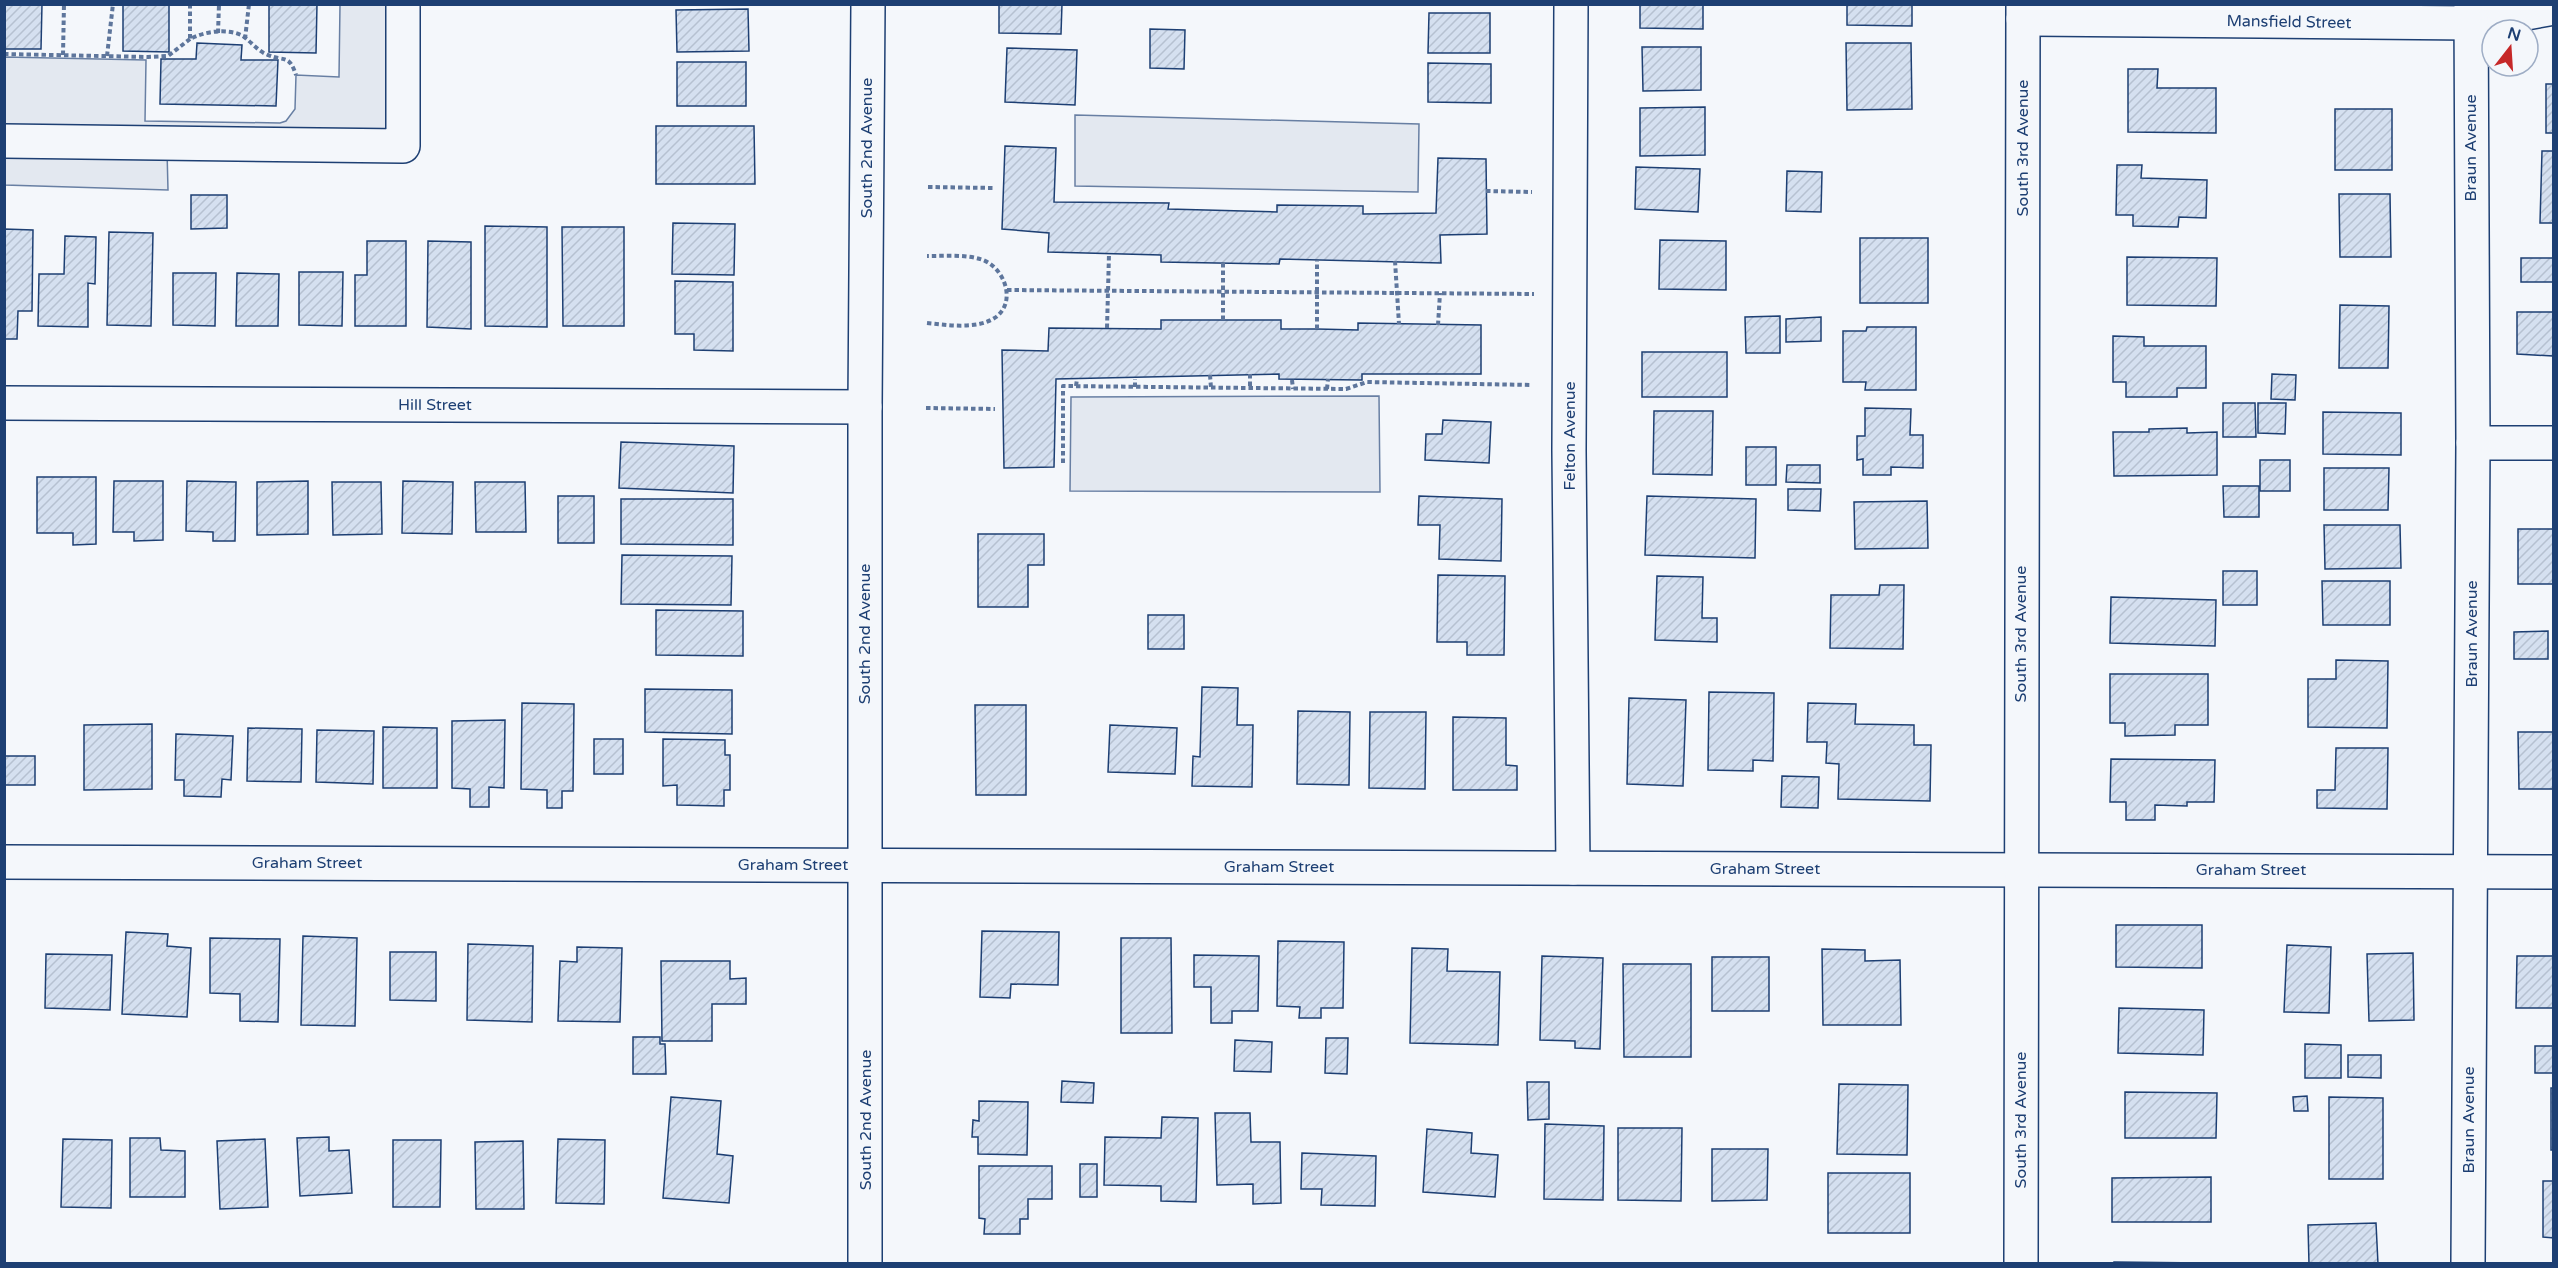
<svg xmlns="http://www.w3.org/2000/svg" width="2558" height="1268" viewBox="0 0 2558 1268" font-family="'Varela Round',sans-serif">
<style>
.parking{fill:#e3e8f0;stroke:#687fa3;stroke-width:1.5}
.building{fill:url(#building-hatch);stroke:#1d3f73;stroke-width:1.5}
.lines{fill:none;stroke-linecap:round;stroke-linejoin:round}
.minor-casing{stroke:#1d3f73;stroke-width:36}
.path{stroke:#5e769c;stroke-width:4;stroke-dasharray:4.5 3;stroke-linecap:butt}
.minor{stroke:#f4f7fb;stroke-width:33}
.labels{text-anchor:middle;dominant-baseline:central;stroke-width:4.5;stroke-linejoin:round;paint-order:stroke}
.street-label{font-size:16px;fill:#1d3f73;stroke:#f4f7fb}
</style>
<defs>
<pattern id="building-hatch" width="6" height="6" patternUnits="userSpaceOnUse" patternTransform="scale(1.5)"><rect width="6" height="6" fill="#d5e0f0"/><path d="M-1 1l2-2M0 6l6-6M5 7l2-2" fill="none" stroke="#b6c1d1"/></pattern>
</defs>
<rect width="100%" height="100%" fill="#f4f7fb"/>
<!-- parking -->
<g class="parking">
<polygon points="340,5 415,5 413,152 167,150 168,190 5,185 5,57 146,60 145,121 280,123 286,121 295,109 296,75 339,77"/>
<polygon points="1075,115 1419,124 1418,192 1075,186"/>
<polygon points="1379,396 1380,492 1070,491 1071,397"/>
</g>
<!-- building -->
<g class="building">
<polygon points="4,4 42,4 41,49 4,49"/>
<polygon points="123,4 169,4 169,52 123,51"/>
<polygon points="269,4 317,4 316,53 269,52"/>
<polygon points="999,4 1062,4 1061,34 999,33"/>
<polygon points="1640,4 1703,4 1703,29 1640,28"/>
<polygon points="1847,4 1912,4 1912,26 1847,25"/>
<polygon points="748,9 749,51 677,52 676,10"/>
<polygon points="1429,13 1490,13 1490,53 1428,53"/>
<polygon points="1150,29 1185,30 1184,69 1150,68"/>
<polygon points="197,43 242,45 241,60 278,60 276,106 160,104 161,59 196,59"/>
<polygon points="1846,43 1911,43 1912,109 1847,110"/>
<polygon points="1642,47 1701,47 1701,90 1643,91"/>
<polygon points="1007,48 1077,50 1075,105 1005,102"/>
<rect x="677" y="62" width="69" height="44"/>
<polygon points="1428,63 1491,64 1491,103 1428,102"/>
<polygon points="2128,69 2158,69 2157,88 2216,88 2216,133 2128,132"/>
<rect x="2546" y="84" width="8" height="49"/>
<polygon points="1705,107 1705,155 1640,156 1640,108"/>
<rect x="2335" y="109" width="57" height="61"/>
<polygon points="656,126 754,126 755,184 656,184"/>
<polygon points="1005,146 1056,148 1054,202 1169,203 1168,209 1277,212 1277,205 1363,206 1363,214 1436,213 1438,158 1486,159 1487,234 1440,235 1441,263 1280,259 1279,264 1161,262 1161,255 1048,252 1049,233 1002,229"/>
<polygon points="2542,151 2554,151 2554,223 2540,223"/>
<polygon points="2117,165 2142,165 2141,178 2207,180 2206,218 2179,217 2178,227 2133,226 2133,215 2116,215"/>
<polygon points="1636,167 1700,169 1698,212 1635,209"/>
<polygon points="1787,171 1822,172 1821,212 1786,211"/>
<polygon points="2339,194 2390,194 2391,257 2340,257"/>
<polygon points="191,195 227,195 227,228 191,229"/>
<polygon points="673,223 735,224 734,275 672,274"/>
<polygon points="485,226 547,227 547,327 485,326"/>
<polygon points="562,227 624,227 624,326 563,326"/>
<polygon points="4,229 33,230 32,311 18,311 17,339 4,339"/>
<polygon points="109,232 153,233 151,326 107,325"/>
<polygon points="65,236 96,237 95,284 88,283 88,327 38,326 39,274 64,274"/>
<rect x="1860" y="238" width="68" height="65"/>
<polygon points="1660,240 1726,241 1726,290 1659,289"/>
<polygon points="367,241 406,241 406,326 355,326 355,275 367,275"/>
<polygon points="428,241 471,242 471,329 427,327"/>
<polygon points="2127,257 2217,258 2216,306 2127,305"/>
<rect x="2521" y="258" width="33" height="24"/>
<polygon points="299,272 343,272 342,326 299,325"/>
<polygon points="173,273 216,273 215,326 173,325"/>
<polygon points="237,273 279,274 278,326 236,326"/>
<polygon points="675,281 733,282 733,351 694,350 694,334 675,334"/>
<polygon points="2340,305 2389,306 2388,368 2339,368"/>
<polygon points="2517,312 2554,312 2554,364 2553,356 2517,354"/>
<polygon points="1780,316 1780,353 1746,353 1745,317"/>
<polygon points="1821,317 1821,341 1786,342 1786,319"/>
<polygon points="1161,320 1281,320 1281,329 1317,329 1358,330 1358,323 1481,325 1481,374 1362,374 1362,380 1279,379 1279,374 1056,379 1054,467 1004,468 1002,350 1048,351 1049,328 1161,329"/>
<polygon points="1867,327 1916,327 1916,390 1865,390 1866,382 1843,382 1843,331 1866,331"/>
<polygon points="2113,336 2144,337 2144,346 2206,346 2206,388 2177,388 2177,397 2126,397 2126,382 2113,382"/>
<rect x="1642" y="352" width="85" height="45"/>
<polygon points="2272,374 2296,375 2295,400 2271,399"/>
<polygon points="2223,403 2255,403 2256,437 2223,437"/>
<polygon points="2258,403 2286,403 2285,434 2258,433"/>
<polygon points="1865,408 1911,409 1910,435 1923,435 1923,468 1891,467 1891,475 1863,475 1863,459 1857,460 1857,436 1865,436"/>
<polygon points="1654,411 1713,411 1712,475 1653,474"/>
<polygon points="2323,412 2401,413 2401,455 2323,454"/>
<polygon points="1443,420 1491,422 1489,463 1425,460 1426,434 1442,434"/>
<polygon points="2187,428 2187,433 2217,432 2217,475 2114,476 2113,432 2149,432 2149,429"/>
<polygon points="621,442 734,446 733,493 619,488"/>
<rect x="1746" y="447" width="30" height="38"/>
<rect x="2260" y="460" width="30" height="31"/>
<polygon points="1787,465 1820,465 1820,483 1786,482"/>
<polygon points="2324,468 2389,468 2388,510 2324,510"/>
<polygon points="37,477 96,477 96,544 73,545 73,533 37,533"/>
<polygon points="114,481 163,481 163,540 134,541 134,532 113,532"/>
<polygon points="187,481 236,482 235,541 213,541 213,532 186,531"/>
<polygon points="308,481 308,534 257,535 257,482"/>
<polygon points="403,481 453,482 452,534 402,533"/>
<polygon points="332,482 381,482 382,534 333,535"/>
<polygon points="475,482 525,482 526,532 476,532"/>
<polygon points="2223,486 2259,486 2259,517 2224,517"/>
<polygon points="1788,489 1821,489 1820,511 1788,510"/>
<rect x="558" y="496" width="36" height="47"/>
<polygon points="1419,496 1502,499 1501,561 1439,559 1440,525 1418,525"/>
<polygon points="1647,496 1756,499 1755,558 1645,555"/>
<polygon points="621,499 733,499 733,545 621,544"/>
<polygon points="1927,501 1928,548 1855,549 1854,502"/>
<polygon points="2324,525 2400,525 2401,568 2325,569"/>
<rect x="2518" y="529" width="36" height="55"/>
<polygon points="978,534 1044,534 1044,565 1028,565 1028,607 978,607"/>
<polygon points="622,555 732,556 731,605 621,604"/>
<rect x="2223" y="571" width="34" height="34"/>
<polygon points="1438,575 1505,576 1504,655 1467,655 1467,642 1437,642"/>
<polygon points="1657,576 1703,577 1702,618 1717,618 1717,642 1655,640"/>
<polygon points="2322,581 2390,581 2390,625 2323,625"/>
<polygon points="1880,585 1904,585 1903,649 1830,648 1831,595 1879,595"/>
<polygon points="2111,597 2216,600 2215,646 2110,643"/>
<polygon points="656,610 743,611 743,656 656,655"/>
<rect x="1148" y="615" width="36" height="34"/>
<polygon points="2548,631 2548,659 2514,659 2514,632"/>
<polygon points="2336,660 2388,661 2387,728 2308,727 2308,679 2336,679"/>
<polygon points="2110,674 2208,674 2208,725 2175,725 2175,735 2125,736 2125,723 2110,723"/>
<polygon points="1202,687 1238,688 1237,725 1253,725 1252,787 1192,786 1193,756 1200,757"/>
<polygon points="645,689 732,690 732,734 645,732"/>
<polygon points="1709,692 1774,693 1773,761 1753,760 1753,771 1708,770"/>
<polygon points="1629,698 1686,700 1683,786 1627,784"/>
<polygon points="522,703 574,704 573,791 562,791 562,808 547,808 547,790 521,789"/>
<polygon points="1808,703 1856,704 1855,724 1914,725 1914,745 1931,745 1930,801 1838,799 1839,764 1826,763 1827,742 1807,742"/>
<polygon points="975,705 1026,705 1026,795 976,795"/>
<polygon points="1298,711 1350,712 1349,785 1297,784"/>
<polygon points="1370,712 1426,712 1425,789 1369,788"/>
<polygon points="1453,717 1506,718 1506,765 1517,766 1517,790 1453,790"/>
<polygon points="505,720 504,788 489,787 489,807 470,807 470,789 452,788 452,721"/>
<polygon points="152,724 152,789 84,790 84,725"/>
<polygon points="1110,725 1177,728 1175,774 1108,772"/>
<polygon points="383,727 437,728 437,788 383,788"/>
<polygon points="248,728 302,729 301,782 247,781"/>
<polygon points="317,730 374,731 373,784 316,782"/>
<polygon points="2518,732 2554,732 2554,789 2519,789"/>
<polygon points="176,734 233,736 231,780 222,779 221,797 184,796 184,780 175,780"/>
<rect x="594" y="739" width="29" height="35"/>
<polygon points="663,739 725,740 725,755 730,755 730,790 724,790 724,806 677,805 677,785 663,786"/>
<polygon points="2336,748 2388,748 2387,809 2317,808 2317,790 2335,790"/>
<rect x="4" y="756" width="31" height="29"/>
<polygon points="2111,759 2215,760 2214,802 2187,802 2187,806 2155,805 2155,820 2126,820 2126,802 2110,802"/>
<polygon points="1782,776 1819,777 1818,808 1781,807"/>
<polygon points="2116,925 2202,925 2202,968 2116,967"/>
<polygon points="982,931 1059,932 1058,985 1011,984 1010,998 980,997"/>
<polygon points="126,932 168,934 167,946 191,948 187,1017 122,1014"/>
<polygon points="303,936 357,938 355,1026 301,1025"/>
<polygon points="210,938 280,939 278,1022 240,1021 240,994 210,993"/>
<polygon points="1121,938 1171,938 1172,1033 1121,1033"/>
<polygon points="1278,941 1344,942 1343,1008 1321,1008 1321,1018 1299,1018 1300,1007 1277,1006"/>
<polygon points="468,944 533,946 532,1022 467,1020"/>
<polygon points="2287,945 2331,947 2329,1013 2284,1012"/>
<polygon points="577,947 622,948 620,1022 558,1021 560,961 577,962"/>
<polygon points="1412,948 1448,949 1447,971 1500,972 1498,1045 1410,1043"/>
<polygon points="1822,949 1865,950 1865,961 1900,960 1901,1025 1823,1025"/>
<polygon points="390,952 436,952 436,1001 390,1000"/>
<polygon points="2413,953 2414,1020 2369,1021 2367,954"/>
<polygon points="46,954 112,955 110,1010 45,1008"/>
<polygon points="1194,955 1259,956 1258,1011 1232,1011 1232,1023 1211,1023 1211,987 1194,987"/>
<polygon points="1542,956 1603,958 1600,1049 1575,1048 1575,1041 1540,1040"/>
<polygon points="2517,956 2554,956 2554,1008 2516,1008"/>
<rect x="1712" y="957" width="57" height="54"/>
<polygon points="661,961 730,961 730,979 746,978 746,1004 712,1004 712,1041 662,1041"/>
<polygon points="1623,964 1691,964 1691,1057 1624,1057"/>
<polygon points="2119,1008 2204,1010 2203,1055 2118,1053"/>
<polygon points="633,1037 660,1037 660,1044 665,1044 666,1074 633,1074"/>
<polygon points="1326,1038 1348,1038 1347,1074 1325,1073"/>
<polygon points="1235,1040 1272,1042 1271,1072 1234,1071"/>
<polygon points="2305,1044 2341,1045 2341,1078 2305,1078"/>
<rect x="2535" y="1046" width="19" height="27"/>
<polygon points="2348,1055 2381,1055 2381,1078 2348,1077"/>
<polygon points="1062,1081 1094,1083 1093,1103 1061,1102"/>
<polygon points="1527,1082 1549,1082 1549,1119 1528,1120"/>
<polygon points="1839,1084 1908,1085 1907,1155 1837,1154"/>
<rect x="2551" y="1088" width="3" height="62"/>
<polygon points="2125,1092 2217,1093 2216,1138 2125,1138"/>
<polygon points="2307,1096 2308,1111 2294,1111 2293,1097"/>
<polygon points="671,1097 721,1101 717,1154 733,1156 729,1203 663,1198"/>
<polygon points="2329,1097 2383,1098 2383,1179 2329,1179"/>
<polygon points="979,1101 1028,1102 1027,1155 978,1154 978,1137 972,1137 973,1120 979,1121"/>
<polygon points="1215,1113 1250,1113 1251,1142 1280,1142 1281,1203 1253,1204 1253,1184 1217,1185"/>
<polygon points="1162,1117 1198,1118 1196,1202 1161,1201 1161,1186 1104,1185 1105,1137 1161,1138"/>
<polygon points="1545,1124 1604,1126 1603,1200 1544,1199"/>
<polygon points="1618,1128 1682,1128 1681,1201 1618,1200"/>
<polygon points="1427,1129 1472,1133 1471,1153 1498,1155 1495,1197 1423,1192"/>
<polygon points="329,1137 329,1151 349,1150 352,1193 300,1196 297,1138"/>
<polygon points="130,1138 160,1138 161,1150 185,1151 185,1197 130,1197"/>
<polygon points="63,1139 112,1140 111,1208 61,1207"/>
<polygon points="265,1139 268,1207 220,1209 217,1141"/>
<polygon points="558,1139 605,1140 604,1204 556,1203"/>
<polygon points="393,1140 441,1140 440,1207 393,1207"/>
<polygon points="523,1141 524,1209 476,1209 475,1142"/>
<polygon points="1712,1149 1768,1149 1767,1200 1712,1201"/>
<polygon points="1302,1153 1376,1156 1375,1206 1321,1205 1322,1189 1301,1189"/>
<rect x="1080" y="1164" width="17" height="33"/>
<polygon points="979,1166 1052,1166 1052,1199 1028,1199 1028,1219 1020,1219 1020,1234 984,1234 985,1219 979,1218"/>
<rect x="1828" y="1173" width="82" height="60"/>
<polygon points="2211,1177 2211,1222 2112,1222 2112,1178"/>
<polygon points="2543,1181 2554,1181 2554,1238 2543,1237"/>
<polygon points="2376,1223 2378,1264 2309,1264 2308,1225"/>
<polygon points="2114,1262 2204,1263 2204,1264 2114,1264"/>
</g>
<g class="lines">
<!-- minor casing -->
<g class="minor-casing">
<g id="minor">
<polyline points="1571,4 1569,451 1573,868"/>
<polyline points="2023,19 2471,23 2554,8"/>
<polyline points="4,141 403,146 403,4"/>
<polyline points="4,403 865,407"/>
<polyline points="2473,443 2554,443"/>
<polyline points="4,862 2554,872"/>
<polyline points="865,1264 865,407 868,4"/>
<polyline points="2021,1264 2023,4"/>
<polyline points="2468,1264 2473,443 2471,4"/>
</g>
</g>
<!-- path -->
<g class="path">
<path d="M190,4V39C203,32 226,28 241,35C250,40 257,51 268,55C285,62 289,54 296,75"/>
<polyline points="218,33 219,4"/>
<polyline points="245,39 249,4"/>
<polyline points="4,54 148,57 168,56 190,39"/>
<polyline points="63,55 64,4"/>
<polyline points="107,56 113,4"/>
<polyline points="928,187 995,188"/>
<polyline points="1486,191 1532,192"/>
<polyline points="1395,261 1399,324"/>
<polyline points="1223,263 1223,320"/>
<polyline points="1007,290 1534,294"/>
<path d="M927,323C947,325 978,330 996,317C1017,301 1004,268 983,260C966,254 945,256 927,256"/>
<polyline points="1438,325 1440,293"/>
<polyline points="1107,328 1109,254"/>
<polyline points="1317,329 1317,260"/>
<polyline points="1250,374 1250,388"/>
<polyline points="1210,375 1211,388"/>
<polyline points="1292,380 1293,389"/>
<polyline points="1076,386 1077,379"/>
<polyline points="1135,387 1135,379"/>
<polyline points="1327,389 1328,379"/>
<polyline points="926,408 995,409"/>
<polyline points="1063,463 1063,386 1346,389 1367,382 1532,385"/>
</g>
<!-- minor -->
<use href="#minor" class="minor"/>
</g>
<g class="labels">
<!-- street labels -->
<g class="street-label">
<text transform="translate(2289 22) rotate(1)">Mansfield Street</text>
<text transform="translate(867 148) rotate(-90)">South 2nd Avenue</text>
<text transform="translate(2023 148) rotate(-90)">South 3rd Avenue</text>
<text transform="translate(2471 148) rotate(-90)">Braun Avenue</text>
<text x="435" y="405">Hill Street</text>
<text transform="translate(1570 436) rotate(-90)">Felton Avenue</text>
<text transform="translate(865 634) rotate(-90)">South 2nd Avenue</text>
<text transform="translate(2021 634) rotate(-90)">South 3rd Avenue</text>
<text transform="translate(2472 634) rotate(-90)">Braun Avenue</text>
<text x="307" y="863">Graham Street</text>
<text x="793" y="865">Graham Street</text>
<text x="1279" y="867">Graham Street</text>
<text x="1765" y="869">Graham Street</text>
<text x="2251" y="870">Graham Street</text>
<text transform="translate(866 1120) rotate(-90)">South 2nd Avenue</text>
<text transform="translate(2021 1120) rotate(-90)">South 3rd Avenue</text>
<text transform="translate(2469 1120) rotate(-90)">Braun Avenue</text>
</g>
</g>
<!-- border -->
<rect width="2558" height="1268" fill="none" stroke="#1d3f73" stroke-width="12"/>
<!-- north arrow -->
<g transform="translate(2510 48) rotate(17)"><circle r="28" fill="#f4f7fb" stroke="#9eadc5" stroke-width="1.5"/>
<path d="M0-4.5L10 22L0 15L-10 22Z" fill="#c62828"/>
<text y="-9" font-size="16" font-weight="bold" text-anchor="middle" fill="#1d3f73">N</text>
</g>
</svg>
